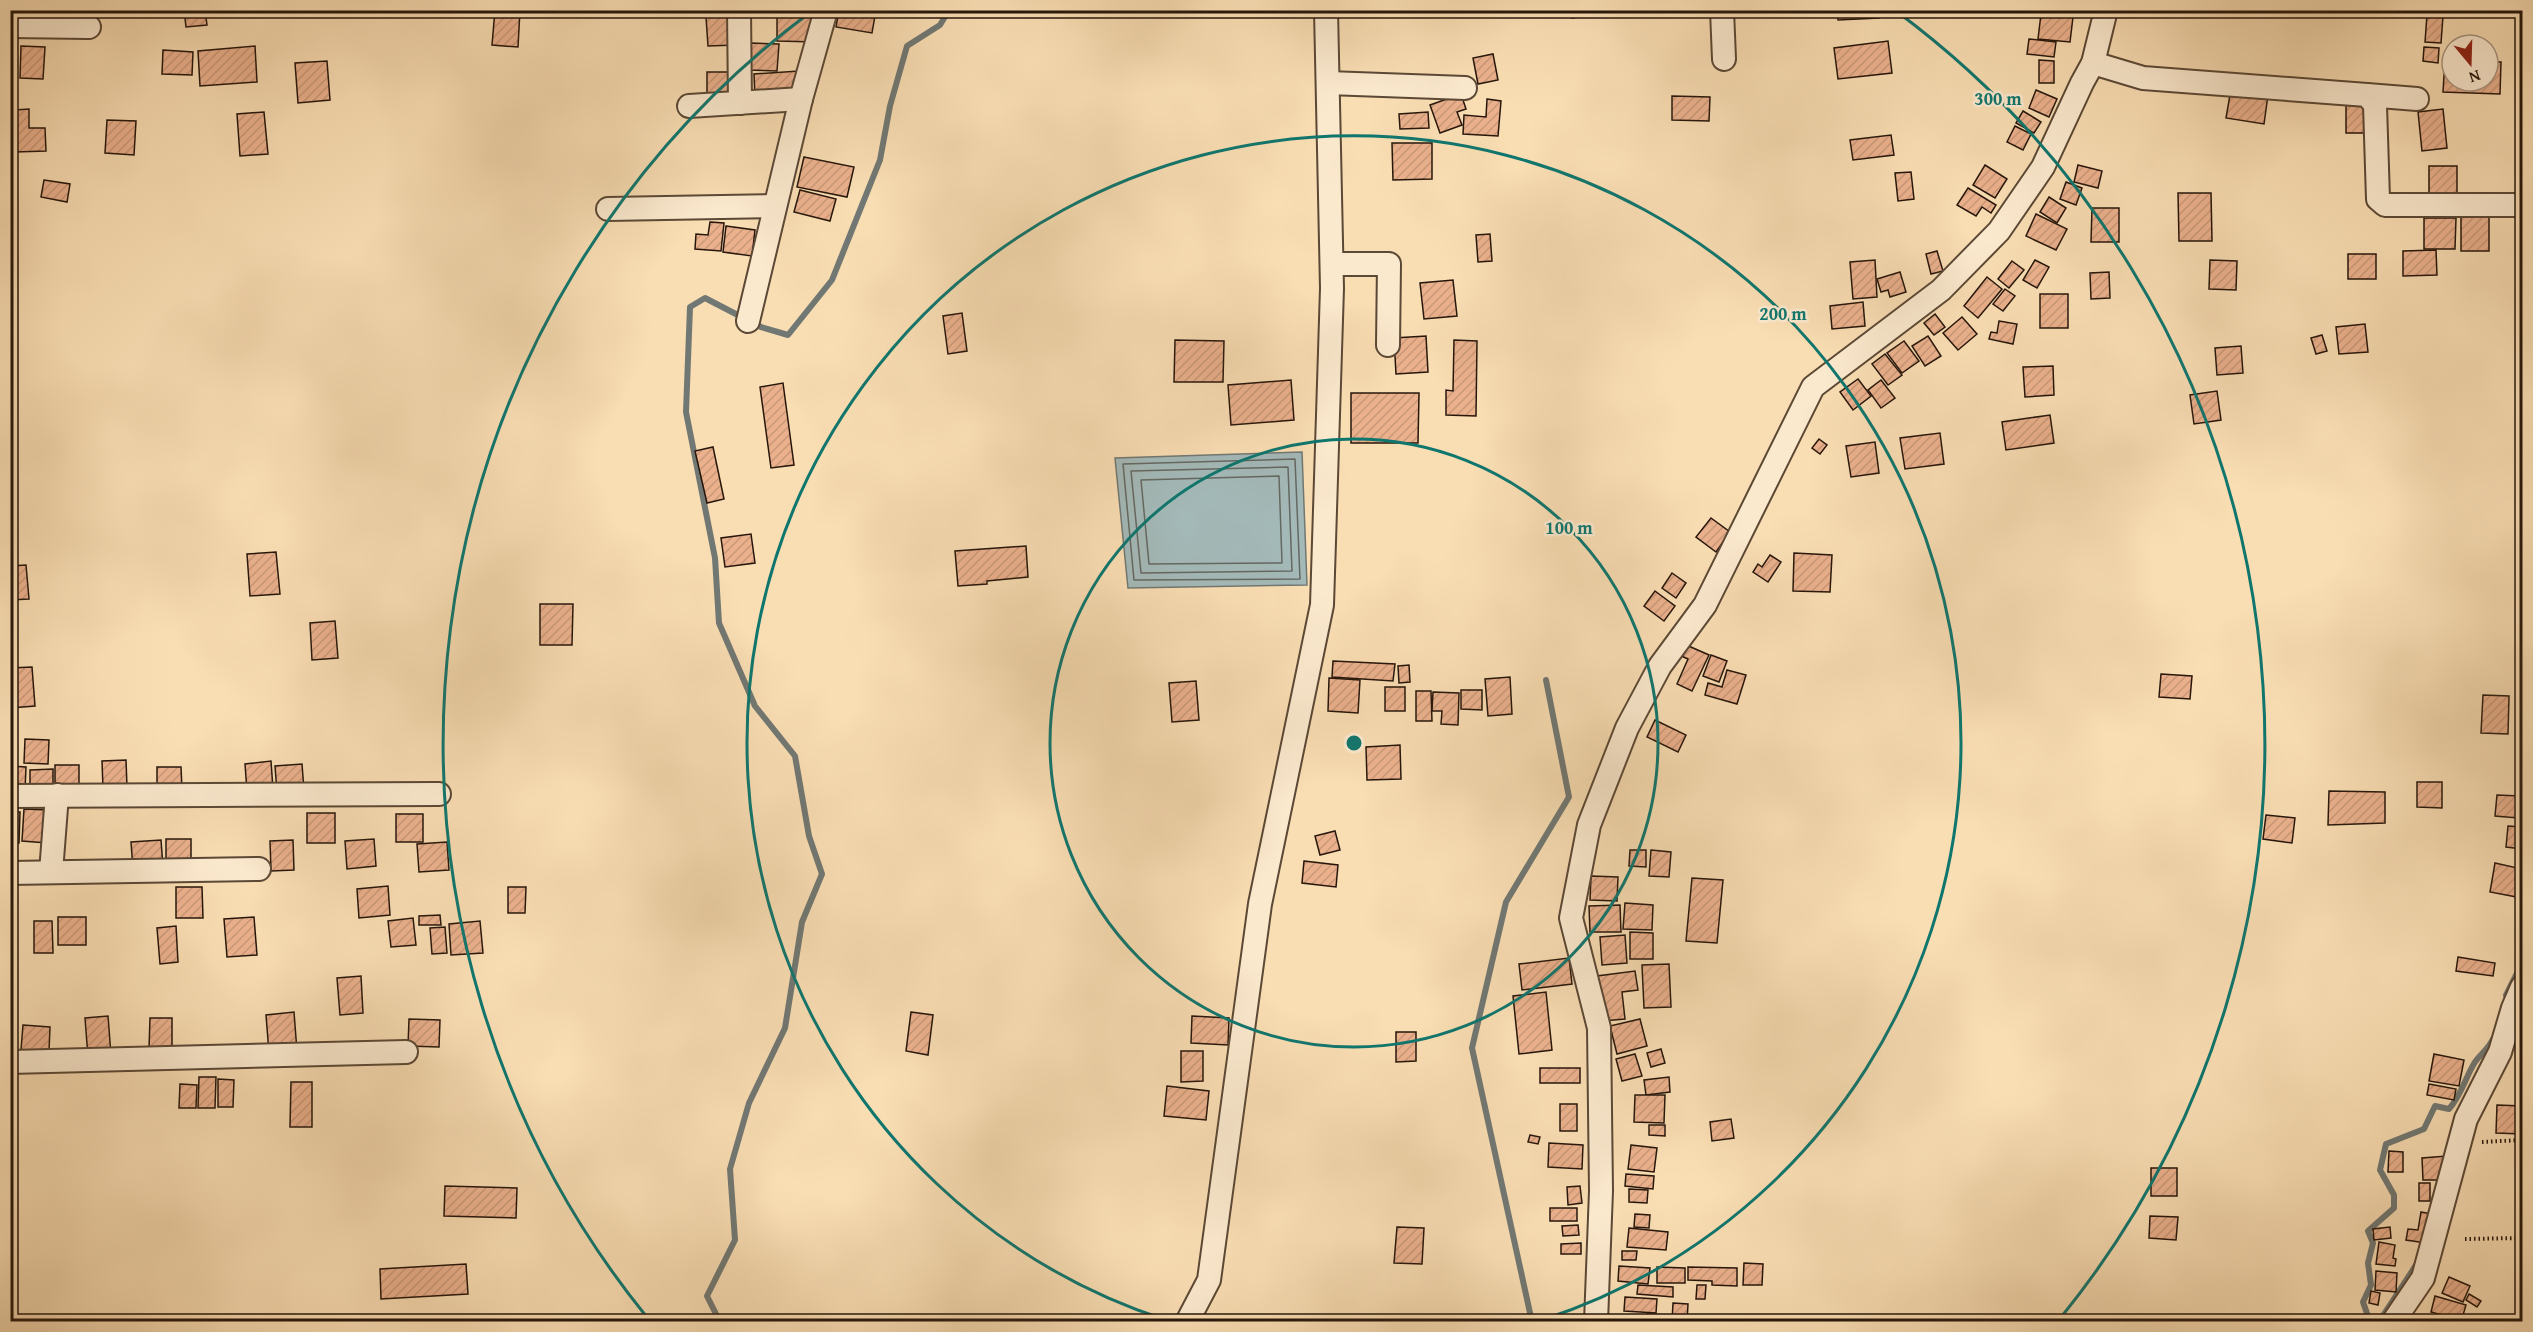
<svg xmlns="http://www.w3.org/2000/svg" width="2533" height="1332" viewBox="0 0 2533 1332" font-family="'Gentium Book Plus',serif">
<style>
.water{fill:#a3b9b8;stroke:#717873;stroke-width:1.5}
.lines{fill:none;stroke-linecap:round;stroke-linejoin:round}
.shore{stroke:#646862;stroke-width:1.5}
.stream{stroke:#717873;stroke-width:6}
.building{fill:url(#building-hatch);stroke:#26160b;stroke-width:1.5}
.minor-casing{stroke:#5b4835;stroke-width:26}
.path{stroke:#26160b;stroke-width:4;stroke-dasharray:1.5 3;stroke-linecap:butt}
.minor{stroke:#fbe9ce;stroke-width:22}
.ring{fill:none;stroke:#0f766e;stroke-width:3}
.centre{fill:#0f766e;stroke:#fbe9ce;stroke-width:3}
.ring-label{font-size:18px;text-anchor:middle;font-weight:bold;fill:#0f766e;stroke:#fbe9ce;stroke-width:5;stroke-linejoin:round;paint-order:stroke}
</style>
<defs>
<pattern id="building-hatch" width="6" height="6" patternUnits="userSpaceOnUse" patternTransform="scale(1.5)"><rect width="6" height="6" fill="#ebb18d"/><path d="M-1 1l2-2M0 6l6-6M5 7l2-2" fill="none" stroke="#c99878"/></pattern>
</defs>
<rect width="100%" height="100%" fill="#f9ddb3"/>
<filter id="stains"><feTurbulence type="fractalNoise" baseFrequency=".00333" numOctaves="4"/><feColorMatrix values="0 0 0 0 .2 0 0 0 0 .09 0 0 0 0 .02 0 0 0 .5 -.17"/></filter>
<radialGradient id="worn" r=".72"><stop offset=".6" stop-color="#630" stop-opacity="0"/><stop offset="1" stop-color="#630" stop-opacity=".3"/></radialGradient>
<!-- water -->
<polygon class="water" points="1302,452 1307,585 1128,588 1115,458"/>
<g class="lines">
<!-- shore -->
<g class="shore">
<polygon points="1295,459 1300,579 1134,580 1123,464"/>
<polygon points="1288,467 1292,571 1141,573 1131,471"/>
<polygon points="1279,476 1282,563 1149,564 1141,480"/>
</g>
<!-- stream -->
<g class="stream">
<polyline points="2506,995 2522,963"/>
<polyline points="720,1322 707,1296 735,1240 730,1169 749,1103 785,1028 802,922 822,874 809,836 795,756 755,706 719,623 715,558 686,412 690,307 705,298 761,327 788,335 832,280 880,160 890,106 907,46 940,25 949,10"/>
<polyline points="1532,1322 1472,1048 1506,902 1569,797 1546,680"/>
<path d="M2370,1322L2363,1302L2371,1285L2368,1263L2373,1243L2368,1231L2394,1208V1195L2380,1170L2386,1144L2424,1129L2435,1106L2449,1109C2462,1094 2465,1078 2475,1062C2481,1054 2488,1049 2493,1039"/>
<polyline points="2379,1322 2418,1262"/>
</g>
</g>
<!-- building -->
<g class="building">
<polygon points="72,10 93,10 93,19 73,21"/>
<polygon points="184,10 205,10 207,25 186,27"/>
<polygon points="495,10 520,10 518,47 492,45"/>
<polygon points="839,10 876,10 872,33 836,27"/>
<polygon points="1570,10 1610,10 1572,18"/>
<polygon points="1837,10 1878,10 1879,18 1838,20"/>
<polygon points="777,13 815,14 815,42 777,41"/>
<polygon points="2041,14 2073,17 2070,42 2038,39"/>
<polygon points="2427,15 2443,16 2441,43 2425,42"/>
<polygon points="735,16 736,45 708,46 706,17"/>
<polygon points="2029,39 2056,42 2054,57 2027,54"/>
<polygon points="1888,41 1892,73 1838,79 1834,48"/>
<polygon points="751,43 779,44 777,71 749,70"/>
<polygon points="10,44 17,44 15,90 10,90"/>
<polygon points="21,46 45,47 43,79 20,78"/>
<polygon points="255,46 257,82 200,86 198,51"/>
<polygon points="2424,47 2439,48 2438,63 2423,61"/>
<polygon points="163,50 193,52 192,75 162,74"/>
<polygon points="1493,54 1498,80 1478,84 1473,58"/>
<polygon points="2445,59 2452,60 2452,81 2488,81 2488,62 2501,62 2500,94 2443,92"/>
<polygon points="2039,60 2054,61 2054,83 2039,83"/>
<polygon points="327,61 330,100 298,103 295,63"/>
<polygon points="799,71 800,94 755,97 754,74"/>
<polygon points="707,72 733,72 734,102 707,102"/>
<polygon points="2231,89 2268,95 2264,124 2226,118"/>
<polygon points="2036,90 2057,99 2049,117 2029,108"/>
<polygon points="1461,94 1466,109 1457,112 1462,125 1440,133 1430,105"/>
<polygon points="1672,96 1710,97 1709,121 1672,120"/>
<polygon points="1487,99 1501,101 1498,136 1463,134 1464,115 1486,117"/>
<rect x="2346" y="105" width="22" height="28"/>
<polygon points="29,109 29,128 45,128 46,151 15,152 15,110"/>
<polygon points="2443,109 2447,148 2422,151 2418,112"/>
<polygon points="2023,111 2041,122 2034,133 2016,123"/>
<polygon points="264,112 268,154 240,156 237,114"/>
<polygon points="1428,112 1429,128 1400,129 1399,114"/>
<polygon points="107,120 136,121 134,155 105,153"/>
<polygon points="2015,126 2031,134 2023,150 2007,142"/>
<polygon points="1891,135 1894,155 1853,160 1850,140"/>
<polygon points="1392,143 1432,143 1432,179 1393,180"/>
<polygon points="804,157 854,167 847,197 797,187"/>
<polygon points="1985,165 2007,179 1995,198 1973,185"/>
<polygon points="2078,165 2102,171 2098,188 2074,182"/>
<rect x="2429" y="166" width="28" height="34"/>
<polygon points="1911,172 1914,199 1898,201 1895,173"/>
<polygon points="44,180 70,184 67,202 41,197"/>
<polygon points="2066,182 2082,188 2076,205 2060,199"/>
<polygon points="1968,188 1996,205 1991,213 1982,207 1976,216 1957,205"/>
<polygon points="800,190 836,199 830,221 794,212"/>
<polygon points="2178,193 2211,193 2212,241 2179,241"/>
<polygon points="2049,197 2066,208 2057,223 2040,212"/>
<polygon points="2092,208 2119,208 2119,242 2091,242"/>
<polygon points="2036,214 2067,229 2056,250 2026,236"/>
<rect x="2461" y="217" width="28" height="34"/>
<polygon points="2424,218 2456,218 2455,249 2424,249"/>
<polygon points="710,222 724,223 721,251 695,249 696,234 708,235"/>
<polygon points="726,226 755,230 752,256 723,252"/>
<polygon points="1490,234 1492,261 1478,262 1476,235"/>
<polygon points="2436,250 2437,275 2403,276 2403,251"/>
<polygon points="1937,251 1943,271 1931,274 1926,254"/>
<rect x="2348" y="254" width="28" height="25"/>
<polygon points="1875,260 1877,297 1853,299 1850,262"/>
<polygon points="2035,260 2049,267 2037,288 2023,280"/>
<polygon points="2210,260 2237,261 2236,290 2209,289"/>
<polygon points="2012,261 2024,270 2009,288 1998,279"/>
<polygon points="1900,272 1906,292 1890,297 1888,290 1881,292 1877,279"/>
<polygon points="2109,272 2110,298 2091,299 2090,273"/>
<polygon points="1987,277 2002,289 1978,318 1964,306"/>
<polygon points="1453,280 1457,316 1424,319 1420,283"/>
<polygon points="2005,289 2015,296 2003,311 1993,304"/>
<rect x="2040" y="294" width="28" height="34"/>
<polygon points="1863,302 1865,326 1832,329 1830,306"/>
<polygon points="962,313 967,351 948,354 943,316"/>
<polygon points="1935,314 1945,327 1934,335 1924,323"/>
<polygon points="1962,317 1977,334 1958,350 1943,333"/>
<polygon points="1999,321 2017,324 2013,344 1989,339 1991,332 1997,333"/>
<polygon points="2365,324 2368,352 2339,354 2336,327"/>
<polygon points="2322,335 2327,351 2316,354 2311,338"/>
<polygon points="1426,336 1428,372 1396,374 1394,338"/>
<polygon points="1928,336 1941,356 1925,366 1912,346"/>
<polygon points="1175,340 1224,341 1223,382 1174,382"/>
<polygon points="1454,340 1477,341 1476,416 1446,415 1446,390 1453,391"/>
<polygon points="1904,341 1919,361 1902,373 1887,353"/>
<polygon points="2241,346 2243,373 2217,375 2215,348"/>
<polygon points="1885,354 1902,375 1888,385 1872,364"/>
<polygon points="2053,366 2054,395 2025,397 2023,367"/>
<polygon points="1858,379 1871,396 1853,410 1840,392"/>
<polygon points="1291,380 1294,420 1231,425 1228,385"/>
<polygon points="1881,380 1895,398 1881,408 1868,390"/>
<polygon points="783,383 794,465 771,468 760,387"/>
<polygon points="2217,391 2221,420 2194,424 2190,395"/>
<polygon points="1351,393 1419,393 1418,443 1351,443"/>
<polygon points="2050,415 2054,443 2006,450 2002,422"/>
<polygon points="1940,433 1944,464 1905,469 1900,438"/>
<polygon points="1819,439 1827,445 1820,454 1812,448"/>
<polygon points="1875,442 1879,473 1851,477 1846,446"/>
<polygon points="713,447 724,499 707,503 695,451"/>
<polygon points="1711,518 1730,532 1716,552 1696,537"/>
<polygon points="751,534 755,563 725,567 721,538"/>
<polygon points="1026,546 1028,577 987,581 987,584 958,586 955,551"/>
<polygon points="276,552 280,594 250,596 247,554"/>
<polygon points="1794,553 1832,555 1830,592 1793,591"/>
<polygon points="1770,555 1781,562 1768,582 1753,572 1758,564 1762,567"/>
<polygon points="26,565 29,599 10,600 10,566"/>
<polygon points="1672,573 1686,583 1676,598 1662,588"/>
<polygon points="1655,591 1675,606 1664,621 1644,606"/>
<polygon points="540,604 573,604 572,645 540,645"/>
<polygon points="335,621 338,658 312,660 310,623"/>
<polygon points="1684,644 1709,655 1692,691 1677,684 1688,659 1679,655"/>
<polygon points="1711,655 1727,661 1719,682 1703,676"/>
<polygon points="1333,661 1395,664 1393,681 1332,677"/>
<polygon points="1409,665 1410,682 1399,683 1398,666"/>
<polygon points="32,667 35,706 10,708 10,668"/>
<polygon points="1727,670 1746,675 1737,704 1705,695 1708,683 1722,687"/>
<polygon points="2161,674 2192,676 2190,699 2159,697"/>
<polygon points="1510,677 1512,714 1488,716 1485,679"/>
<polygon points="1329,678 1360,680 1358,713 1328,711"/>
<polygon points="1196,681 1199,720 1172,722 1169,683"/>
<rect x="1385" y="687" width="20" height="24"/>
<polygon points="1461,690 1482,690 1482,710 1461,709"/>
<polygon points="1416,691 1431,691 1432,721 1416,721"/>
<polygon points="1433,692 1459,693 1458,725 1441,724 1442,711 1432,711"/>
<polygon points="2483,695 2509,696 2508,734 2481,733"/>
<polygon points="1655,720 1686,735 1678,752 1647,737"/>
<polygon points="25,739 49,740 48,764 24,763"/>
<polygon points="1400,745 1401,779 1367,780 1366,747"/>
<polygon points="126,760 127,787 103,788 102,761"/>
<polygon points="271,761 273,789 247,791 245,764"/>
<polygon points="302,764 304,790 277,792 275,766"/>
<rect x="55" y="765" width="24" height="27"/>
<polygon points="10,766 26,767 25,790 10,789"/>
<polygon points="157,767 181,767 182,790 157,791"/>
<polygon points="53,769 53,788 30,789 30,770"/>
<polygon points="2417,782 2442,782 2442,808 2417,807"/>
<polygon points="2329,791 2385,792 2385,823 2328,825"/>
<polygon points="2497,795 2520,796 2518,818 2495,816"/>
<polygon points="24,809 49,810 47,843 22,841"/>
<polygon points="10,812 20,812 19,843 10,843"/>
<rect x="307" y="813" width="28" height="30"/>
<rect x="396" y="814" width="27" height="28"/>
<polygon points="2266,815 2295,818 2292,843 2263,839"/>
<polygon points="2508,826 2522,827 2522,849 2506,847"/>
<polygon points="1335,831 1340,850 1320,855 1315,836"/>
<rect x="166" y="839" width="25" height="26"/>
<polygon points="374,839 376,866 347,869 345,841"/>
<polygon points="161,840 163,867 133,869 131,842"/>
<polygon points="293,840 294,870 271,871 270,841"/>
<polygon points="447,842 449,870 419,872 417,844"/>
<polygon points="1630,850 1646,850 1646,867 1629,866"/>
<polygon points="1651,850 1671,852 1669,877 1649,876"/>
<polygon points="1304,861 1338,865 1336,887 1302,883"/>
<polygon points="2495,863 2522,869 2522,898 2490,892"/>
<polygon points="1591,876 1618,877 1617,901 1590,900"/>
<polygon points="1692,878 1723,880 1717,943 1686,941"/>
<polygon points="388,886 390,915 359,918 357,889"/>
<polygon points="176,887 202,887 203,918 176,918"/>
<polygon points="508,887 526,887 525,913 508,913"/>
<polygon points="1625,903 1653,905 1652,930 1623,929"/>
<polygon points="1620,905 1621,932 1590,932 1589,906"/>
<polygon points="440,915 441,925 419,925 419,916"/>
<rect x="58" y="917" width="28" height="28"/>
<polygon points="254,917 257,955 227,957 224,919"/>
<polygon points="413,918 416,945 391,947 388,921"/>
<polygon points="34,921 52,921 53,953 34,953"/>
<polygon points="480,921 483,953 451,955 449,924"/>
<polygon points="176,926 178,962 160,964 157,928"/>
<polygon points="445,927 447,953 432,954 430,928"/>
<polygon points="1630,932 1653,933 1653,959 1630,959"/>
<polygon points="1625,935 1627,963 1602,965 1600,937"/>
<polygon points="2458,957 2495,963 2493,976 2456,971"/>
<polygon points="1569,958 1572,984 1522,990 1519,964"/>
<polygon points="1669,964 1671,1007 1644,1008 1642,965"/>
<polygon points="1635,971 1638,990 1622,992 1625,1019 1602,1021 1597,976"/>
<polygon points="361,976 363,1013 340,1015 337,978"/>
<polygon points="1546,992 1552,1050 1519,1054 1513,996"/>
<polygon points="294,1012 297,1051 269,1053 266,1015"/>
<polygon points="911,1012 933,1015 928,1055 906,1051"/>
<polygon points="108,1016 111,1055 88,1057 85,1018"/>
<polygon points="1192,1016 1229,1018 1228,1045 1191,1043"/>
<polygon points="150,1018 172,1018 172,1049 149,1049"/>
<polygon points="409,1019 440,1020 439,1047 408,1046"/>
<polygon points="1640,1019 1647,1046 1617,1054 1610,1026"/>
<polygon points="2522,1021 2522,1046 2515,1044"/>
<polygon points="23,1025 50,1027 49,1051 21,1050"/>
<polygon points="1396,1032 1416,1032 1416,1061 1396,1062"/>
<polygon points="1661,1049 1665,1063 1651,1067 1647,1053"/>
<polygon points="1181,1051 1203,1051 1203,1081 1181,1082"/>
<polygon points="1635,1054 1642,1076 1622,1081 1616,1059"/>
<polygon points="2434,1054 2464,1060 2459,1086 2429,1081"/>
<rect x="1540" y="1068" width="40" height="15"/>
<polygon points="199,1077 216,1077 215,1108 198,1108"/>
<polygon points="1669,1077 1670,1092 1646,1095 1644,1080"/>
<polygon points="218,1079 234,1080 233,1107 218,1107"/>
<polygon points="291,1082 312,1082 312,1127 290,1127"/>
<polygon points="180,1084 197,1085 196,1108 179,1108"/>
<polygon points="2429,1084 2456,1089 2454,1100 2427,1095"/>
<polygon points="1167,1086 1209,1091 1206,1120 1164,1116"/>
<polygon points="1635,1095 1665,1095 1664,1123 1634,1122"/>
<rect x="1560" y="1104" width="17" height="27"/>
<polygon points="2497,1105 2522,1106 2522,1134 2496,1133"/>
<polygon points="1731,1119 1734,1138 1712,1141 1710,1122"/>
<polygon points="1649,1125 1665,1125 1665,1136 1649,1135"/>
<polygon points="1530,1135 1540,1137 1538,1144 1528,1142"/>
<polygon points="1549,1143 1583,1145 1582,1169 1548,1167"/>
<polygon points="1631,1145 1657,1148 1654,1172 1628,1169"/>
<polygon points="2389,1151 2403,1152 2403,1172 2388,1172"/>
<polygon points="2447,1156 2443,1180 2423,1180 2422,1158"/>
<rect x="2151" y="1168" width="26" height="28"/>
<polygon points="1626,1174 1654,1176 1653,1189 1625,1186"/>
<rect x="2419" y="1183" width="11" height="18"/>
<polygon points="445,1186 517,1188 516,1218 444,1216"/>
<polygon points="1580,1186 1582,1203 1568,1205 1567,1187"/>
<polygon points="1629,1189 1648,1190 1647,1203 1629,1202"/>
<rect x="1550" y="1208" width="27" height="13"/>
<polygon points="2421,1212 2437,1215 2433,1244 2406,1240 2408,1229 2418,1230"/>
<polygon points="1635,1214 1650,1215 1649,1228 1634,1227"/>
<polygon points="2150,1216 2178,1217 2176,1240 2149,1238"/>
<polygon points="1578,1225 1579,1235 1563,1236 1562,1226"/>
<polygon points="1397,1227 1424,1228 1422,1264 1394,1263"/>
<polygon points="2390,1227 2391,1238 2374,1240 2373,1229"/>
<polygon points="1629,1228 1668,1232 1666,1250 1627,1247"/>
<polygon points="2379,1242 2395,1245 2393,1258 2396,1259 2395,1266 2376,1264"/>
<polygon points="1581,1243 1581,1254 1561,1254 1561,1244"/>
<polygon points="1622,1251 1637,1251 1636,1260 1622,1260"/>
<polygon points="1744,1263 1763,1264 1762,1285 1743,1285"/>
<polygon points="466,1264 468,1294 381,1299 380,1269"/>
<polygon points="1619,1266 1650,1268 1648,1284 1618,1281"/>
<polygon points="1657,1267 1685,1268 1685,1283 1657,1283"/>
<polygon points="1688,1267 1737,1268 1737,1286 1712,1285 1712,1281 1688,1280"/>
<polygon points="2376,1271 2397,1273 2396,1292 2375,1290"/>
<polygon points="2449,1277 2470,1286 2463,1302 2442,1293"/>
<polygon points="1638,1285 1673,1287 1673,1297 1637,1294"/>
<polygon points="1697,1285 1706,1285 1705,1299 1696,1299"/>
<polygon points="2371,1291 2380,1293 2378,1305 2369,1303"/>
<polygon points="2469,1294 2481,1301 2477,1307 2466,1300"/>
<polygon points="2435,1296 2466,1305 2461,1322 2445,1321 2446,1316 2431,1312"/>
<polygon points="1625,1297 1657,1299 1656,1313 1624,1311"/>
<polygon points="1673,1303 1688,1304 1687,1322 1672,1322"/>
<polygon points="1647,1314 1666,1315 1666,1322 1647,1322"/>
<polygon points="2409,1314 2426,1318 2425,1322 2408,1322"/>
<polygon points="1623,1315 1642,1316 1642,1322 1622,1322"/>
</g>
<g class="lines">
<!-- minor casing -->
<g class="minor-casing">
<g id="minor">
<polyline points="739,10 740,103"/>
<polyline points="1722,10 1724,59"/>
<polyline points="10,26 89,27"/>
<polyline points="2093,63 2143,78 2367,95 2375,105 2378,199 2385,205 2522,205"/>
<polyline points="1328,83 1465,88"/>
<polyline points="2367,95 2417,99"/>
<polyline points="689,106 801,99"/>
<polyline points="608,209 775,206"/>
<polyline points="1332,264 1389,264 1388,345"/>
<polyline points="748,321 801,99 826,10"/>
<polyline points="10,796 439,794"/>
<polyline points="51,872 57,795"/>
<polyline points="10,873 259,869"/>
<polyline points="10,1062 406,1052"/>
<polyline points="1187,1322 1209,1280 1260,904 1322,605 1332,288 1326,10"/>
<polyline points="1596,1322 1601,1191 1599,1028 1571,918 1589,825 1627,728 1660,666 1705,605 1813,387 1941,290 1999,231 2043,167 2082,83 2093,63 2106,10"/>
<polyline points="2393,1322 2423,1278 2466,1119 2500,1052 2513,1008 2522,987"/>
</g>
</g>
<!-- path -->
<g class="path">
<polyline points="2482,1142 2522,1140"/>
<polyline points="2465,1239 2522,1238"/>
</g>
<!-- minor -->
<use href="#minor" class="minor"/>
</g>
<!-- distance rings -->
<g class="ring">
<circle cx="1354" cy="743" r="304"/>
<path d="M1166 1320A607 607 0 1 1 1542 1320"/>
<path d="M646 1316A911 911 0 0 1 812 11M1896 11A911 911 0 0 1 2062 1316"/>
</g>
<circle cx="1354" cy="743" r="9" class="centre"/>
<g class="ring-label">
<text x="1998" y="105">300 m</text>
<text x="1783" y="320">200 m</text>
<text x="1569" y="534">100 m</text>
</g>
<!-- margin -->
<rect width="2533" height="1332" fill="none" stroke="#f9ddb3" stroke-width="36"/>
<rect x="12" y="12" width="2509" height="1308" fill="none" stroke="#26160b" stroke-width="3"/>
<rect x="18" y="18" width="2497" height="1296" fill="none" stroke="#26160b" stroke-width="1.5"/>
<!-- north arrow -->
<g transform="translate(2470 63) rotate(161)"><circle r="28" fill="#fbe9ce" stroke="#a69580" stroke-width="1.5"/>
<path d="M0-4.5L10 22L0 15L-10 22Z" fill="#8f2418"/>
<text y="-9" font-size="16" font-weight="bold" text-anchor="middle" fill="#26160b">N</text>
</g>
<rect width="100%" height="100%" filter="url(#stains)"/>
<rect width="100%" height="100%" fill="url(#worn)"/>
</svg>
